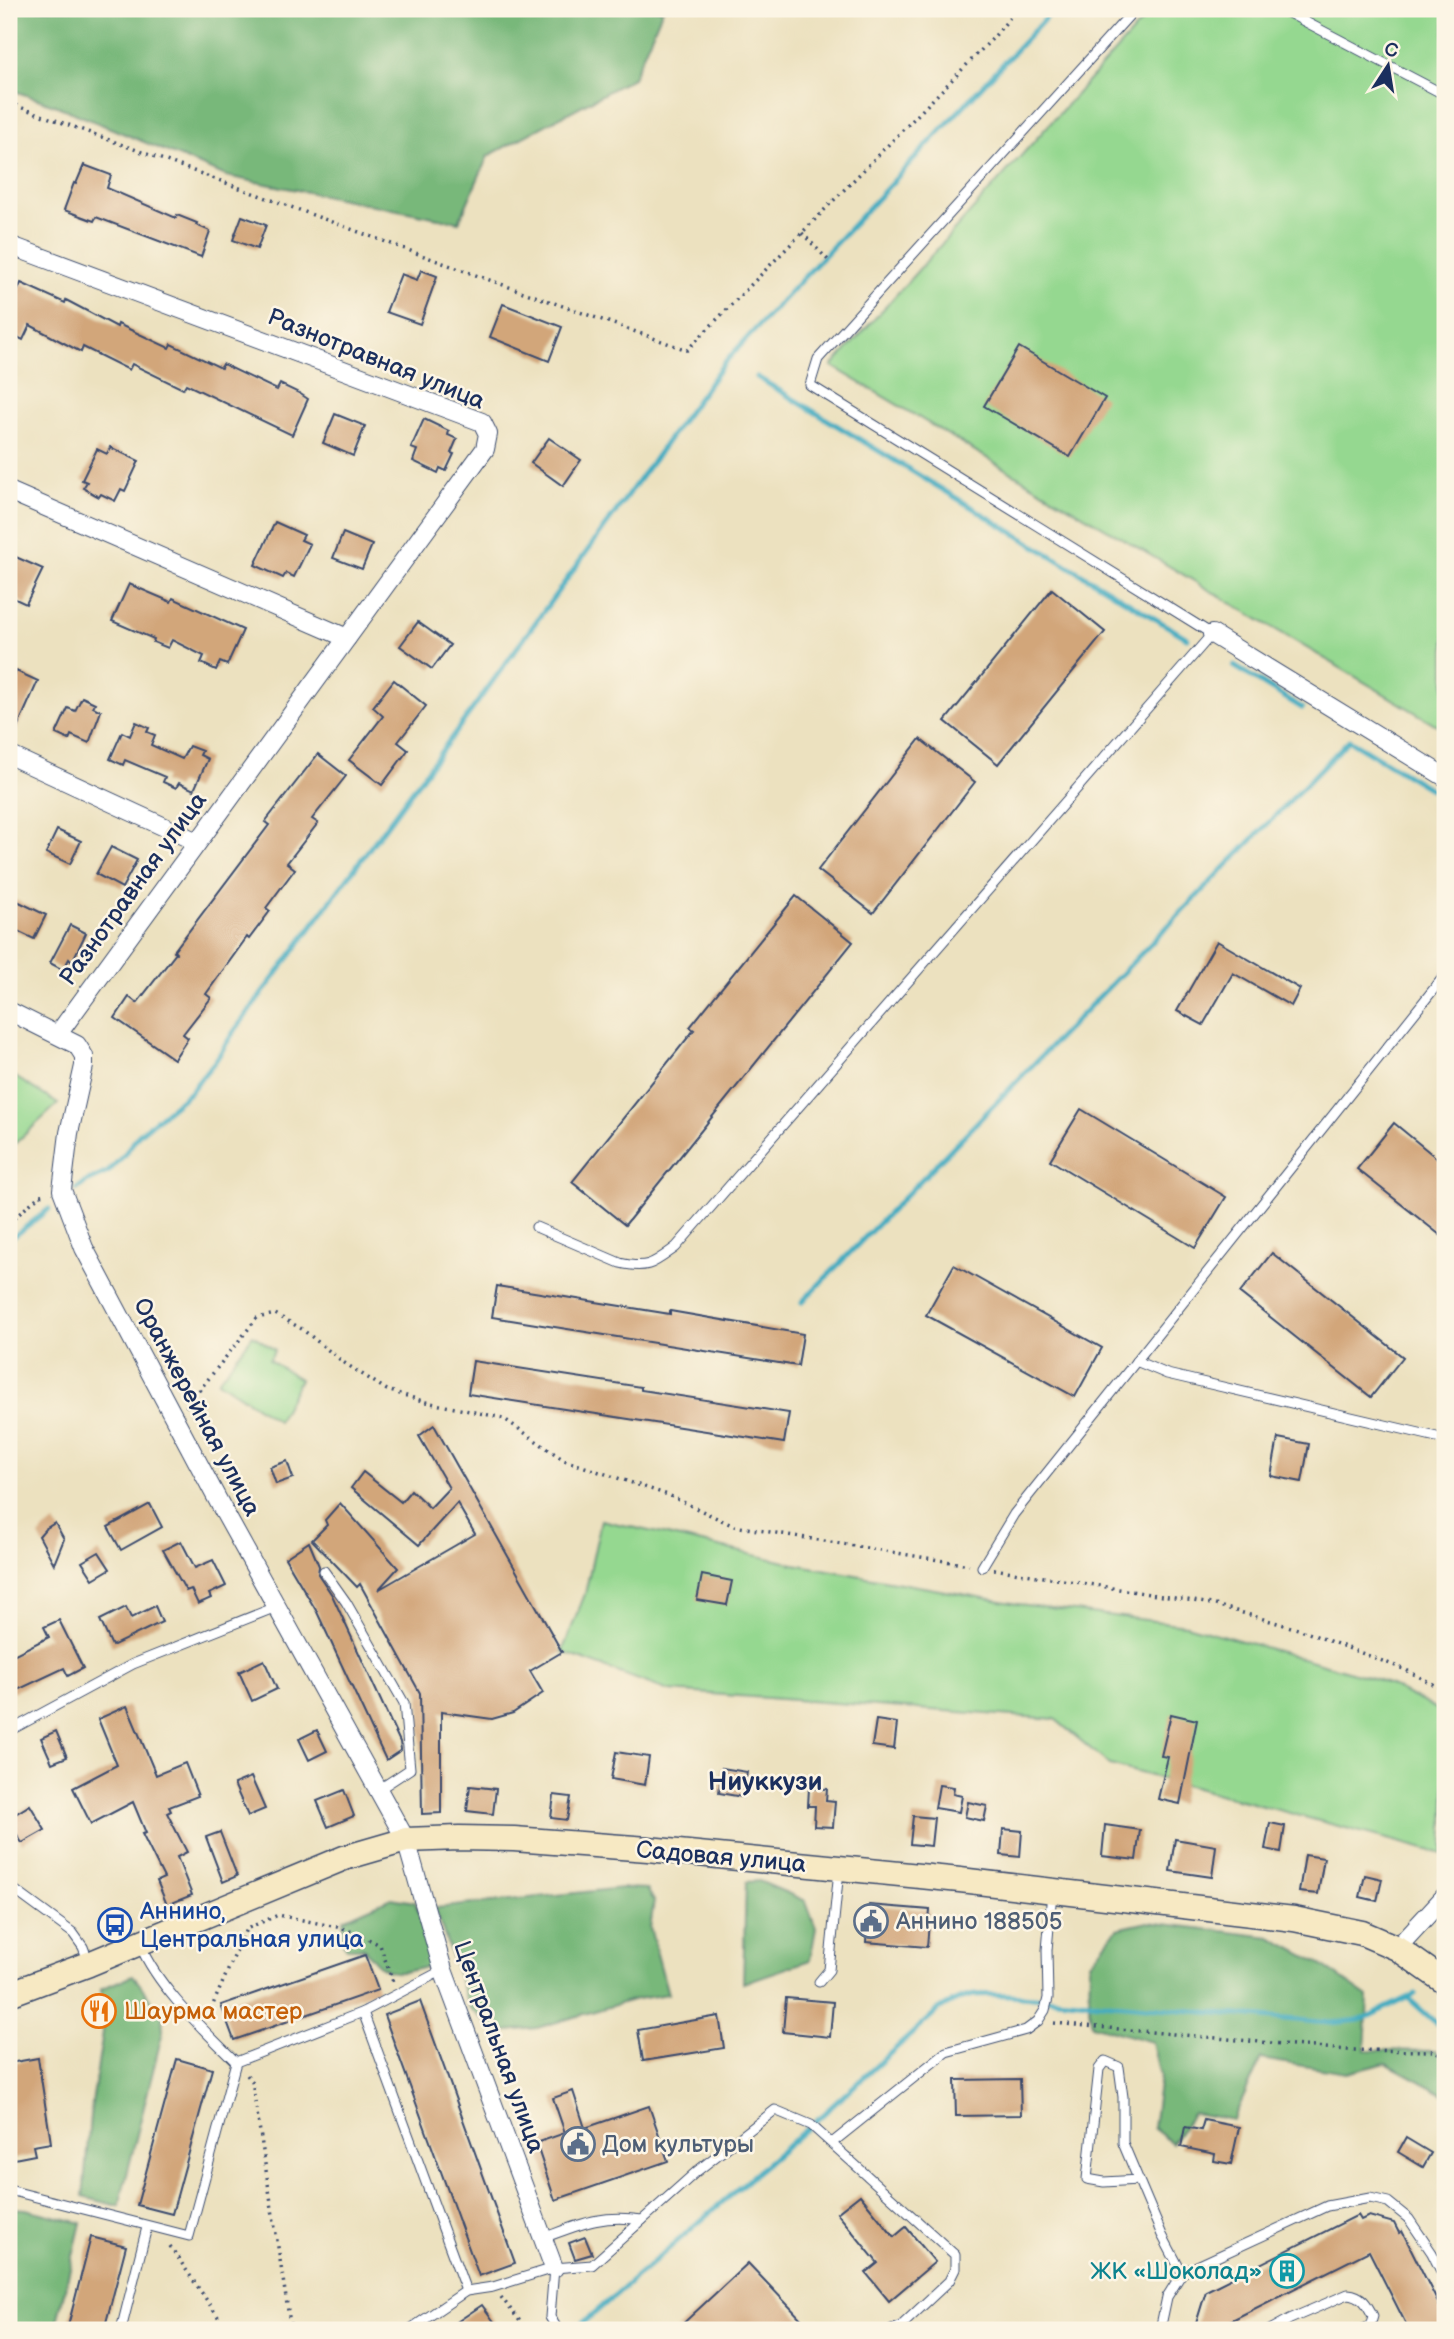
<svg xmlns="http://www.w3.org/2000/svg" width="1454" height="2339" viewBox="0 0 1454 2339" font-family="'Balsamiq Sans',sans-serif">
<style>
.green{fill:#95d890;stroke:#588477;stroke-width:2}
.forest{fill:#78b87a;stroke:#4a746c;stroke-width:2}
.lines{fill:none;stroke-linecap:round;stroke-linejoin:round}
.stream{stroke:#42acc1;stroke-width:5}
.building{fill:#d2a67a}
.service-casing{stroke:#3a4a6d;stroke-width:11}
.minor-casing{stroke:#3a4a6d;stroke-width:20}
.secondary-casing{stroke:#3a4a6d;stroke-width:27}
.path{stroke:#3a4a6d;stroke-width:3.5;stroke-dasharray:2 5;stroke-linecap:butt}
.service{stroke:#fff;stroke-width:9}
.minor{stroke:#fff;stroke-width:18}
.secondary{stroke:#f7e9c3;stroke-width:24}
.labels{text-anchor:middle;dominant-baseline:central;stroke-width:5;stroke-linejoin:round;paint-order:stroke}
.street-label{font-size:24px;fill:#1b2f5e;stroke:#fcf5e5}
.transit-label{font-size:24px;fill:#164399;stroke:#fcf5e5;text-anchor:start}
.service-label{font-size:24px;fill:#4e5e75;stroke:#fcf5e5;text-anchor:start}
.food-label{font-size:24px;fill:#c56008;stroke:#fcf5e5;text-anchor:start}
.culture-label{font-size:24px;fill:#0d838f;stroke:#fcf5e5;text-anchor:end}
.neighbourhood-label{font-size:26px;font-weight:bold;fill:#1b2f5e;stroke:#fcf5e5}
</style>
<rect width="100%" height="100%" fill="#fcf5e5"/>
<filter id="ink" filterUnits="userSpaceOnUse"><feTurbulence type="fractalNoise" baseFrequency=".0143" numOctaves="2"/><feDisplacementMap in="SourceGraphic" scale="14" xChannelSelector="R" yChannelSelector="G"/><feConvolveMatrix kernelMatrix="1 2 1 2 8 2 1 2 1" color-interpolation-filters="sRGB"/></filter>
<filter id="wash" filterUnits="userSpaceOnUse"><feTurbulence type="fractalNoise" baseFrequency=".00686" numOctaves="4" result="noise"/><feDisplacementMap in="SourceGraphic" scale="28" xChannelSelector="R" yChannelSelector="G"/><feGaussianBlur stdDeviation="1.57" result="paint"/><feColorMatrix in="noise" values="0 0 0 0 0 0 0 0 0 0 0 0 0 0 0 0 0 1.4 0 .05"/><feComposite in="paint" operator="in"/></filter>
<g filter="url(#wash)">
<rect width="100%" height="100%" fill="#ece1bf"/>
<!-- green -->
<g class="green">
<polygon points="1153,9 1445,9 1445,730 832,366"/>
<polygon points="9,1073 58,1104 9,1149"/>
<polygon points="253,1335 275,1350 269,1360 300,1379 278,1421 218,1381"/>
<polygon points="601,1520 794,1564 1018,1604 1186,1625 1379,1680 1445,1713 1445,1799 1443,1854 1110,1765 1055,1719 669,1691 562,1652 585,1594"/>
</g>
<!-- forest -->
<g class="forest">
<polygon points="9,9 663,9 633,78 488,156 459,222 226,176 57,106 9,89"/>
<polygon points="759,1881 806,1901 816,1928 810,1960 743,1983 746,1882"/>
<polygon points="622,1888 647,1889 654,1901 650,1928 668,1994 632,2000 537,2028 498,2032 469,2007 435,1908"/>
<path d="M391,1898L415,1902L433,1955L426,1967C393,1975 385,1977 364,1948H347L341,1940L344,1919Z"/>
<polygon points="1148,1922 1270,1937 1321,1964 1368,1997 1365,2050 1436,2051 1445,2059 1445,2095 1386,2063 1346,2073 1261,2059 1233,2120 1193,2113 1172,2143 1153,2128 1160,2076 1152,2042 1092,2025 1089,2009 1090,1963 1117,1929"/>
<polygon points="133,1975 162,2015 163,2031 119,2206 83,2197 90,2116 103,2032 101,1989"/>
<polygon points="9,2208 26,2209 81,2223 55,2330 9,2330"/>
</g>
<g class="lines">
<!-- stream -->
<g class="stream">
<polyline points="757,377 1187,638"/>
<polyline points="1234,666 1302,708"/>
<polyline points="77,1189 86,1182 108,1172 124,1155 139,1134 189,1093 216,1060 233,1033 474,707 724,363 1054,9"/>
<polyline points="9,1240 49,1209"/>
<polyline points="802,1302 1349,740 1445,798"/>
<polyline points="1441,1955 1445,1940"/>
<polyline points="1408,1998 1445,2031"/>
<path d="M575,2330L811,2125L937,2011C966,1992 977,1994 1010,1995L1330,2023L1361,2020L1415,1994"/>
</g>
</g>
<g id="blocks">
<!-- building -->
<g class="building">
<polygon points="84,165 111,175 107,188 176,218 177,215 197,223 196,225 210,231 201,257 96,217 94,221 64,210 74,183 76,184"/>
<polygon points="242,216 266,225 257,249 233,240"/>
<polygon points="421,270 437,276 420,324 386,312 401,274 417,280"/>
<polygon points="21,283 65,303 66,300 117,327 118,324 169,348 171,344 221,368 223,364 277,390 280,384 299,393 308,399 292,435 186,384 183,389 132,364 129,370 83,347 81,352 30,325 23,340 9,333 9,309"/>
<polygon points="503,304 562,327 549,361 490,337"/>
<polygon points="1019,347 1105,398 1070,457 984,406"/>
<polygon points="335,414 365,426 353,456 323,443"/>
<polygon points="424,419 449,431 448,435 457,439 451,453 454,454 446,471 440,468 438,473 413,461 417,450 411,448"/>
<polygon points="549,438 581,460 563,486 531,463"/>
<polygon points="110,447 139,461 125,491 121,489 115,501 101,494 99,497 83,488 87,482 82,480 97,449 107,454"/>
<polygon points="275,522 304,535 301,540 310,544 294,577 286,573 283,578 255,565"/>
<polygon points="343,533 372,545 362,569 333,558"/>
<polygon points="9,554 43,569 26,604 9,596"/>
<polygon points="129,584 171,602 173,598 243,630 227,665 220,662 216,670 201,663 204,656 172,640 168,648 153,642 154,639 112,621"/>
<polygon points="1052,589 1105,632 998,764 945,721"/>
<polygon points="418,622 450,645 432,669 400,646"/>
<polygon points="16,671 38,681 10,744 9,687"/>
<polygon points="394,680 426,706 398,742 408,750 382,785 349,760 383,716 373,707"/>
<polygon points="82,697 95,703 93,707 101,711 89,743 71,735 69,740 56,734 68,708 75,711"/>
<polygon points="136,722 149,728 147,732 155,735 151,745 182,759 189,746 202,751 200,755 208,759 194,790 179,783 176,788 163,782 165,777 125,760 123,765 110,759 122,732 130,736"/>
<polygon points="920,739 975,782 873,913 818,870"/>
<polygon points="318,754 346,776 312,819 318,823 287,863 295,869 266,908 270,911 249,939 247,937 206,994 211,998 183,1034 188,1038 174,1059 115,1018 129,997 137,1003 176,953 174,951 269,825 265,822"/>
<polygon points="57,830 81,841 70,864 46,853"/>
<polygon points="111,847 137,860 122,888 96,874"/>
<polygon points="796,896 853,942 625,1225 572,1182 694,1030 690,1027"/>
<polygon points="9,897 46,915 34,939 9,927"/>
<polygon points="70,925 86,933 72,962 69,959 63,970 50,963"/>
<polygon points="1217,941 1300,989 1291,1006 1233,973 1203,1025 1177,1011"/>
<polygon points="1081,1109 1226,1197 1195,1248 1050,1160"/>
<polygon points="1394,1123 1445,1165 1445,1239 1357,1169"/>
<polygon points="1272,1253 1403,1357 1371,1397 1240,1293"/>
<polygon points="954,1265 1102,1348 1075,1397 926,1315"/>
<polygon points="497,1286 670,1314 670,1311 803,1334 798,1366 492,1317"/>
<polygon points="473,1361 641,1387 641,1390 789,1413 784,1443 468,1394"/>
<polygon points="434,1425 562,1652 530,1671 543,1693 513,1713 492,1719 441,1712 441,1813 422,1814 420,1693 360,1584 357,1587 312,1540 327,1525 325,1520 340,1503 398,1568 378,1590 475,1534 457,1503 419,1545 351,1488 363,1472 401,1502 411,1490 430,1508 449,1488 419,1436"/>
<polygon points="1278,1438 1309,1444 1302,1482 1271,1476"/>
<polygon points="287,1461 293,1478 276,1484 270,1467"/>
<polygon points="150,1504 162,1527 121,1550 108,1527"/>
<polygon points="55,1523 64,1539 54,1564 39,1536 45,1529"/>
<polygon points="181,1541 195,1568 213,1560 226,1586 209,1594 211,1598 198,1604 191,1589 186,1591 163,1550"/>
<polygon points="309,1542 319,1566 318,1574 332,1595 400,1742 401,1750 386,1760 317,1612 285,1558"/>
<polygon points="99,1552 110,1569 93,1579 82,1562"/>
<polygon points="702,1575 732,1581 727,1605 697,1600"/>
<polygon points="155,1606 162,1622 112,1646 100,1620 126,1607 131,1618"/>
<polygon points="59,1620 83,1668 68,1676 64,1668 9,1694 9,1657 49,1637 44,1627"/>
<polygon points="264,1660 277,1689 252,1701 239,1672"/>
<polygon points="127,1706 156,1775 185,1763 198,1796 169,1807 171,1811 167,1813 187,1852 177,1857 192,1895 167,1905 157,1881 164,1878 142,1834 146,1833 133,1802 91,1824 73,1788 117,1765 98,1719"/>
<polygon points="1171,1714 1197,1720 1180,1804 1158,1799 1168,1757 1161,1756"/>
<polygon points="876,1720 897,1723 894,1749 872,1746"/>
<polygon points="317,1730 327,1751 309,1760 299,1739"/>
<polygon points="56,1731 67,1757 52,1763 41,1738"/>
<polygon points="616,1752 649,1757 645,1785 611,1779"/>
<polygon points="722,1768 747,1772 743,1797 719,1793"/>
<polygon points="251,1777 265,1809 248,1816 234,1784"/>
<polygon points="939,1785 954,1787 953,1794 962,1796 959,1812 935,1808"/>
<polygon points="470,1786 496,1789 493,1814 467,1811"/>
<polygon points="809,1788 827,1789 826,1800 835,1801 833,1827 814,1826 815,1806 808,1806"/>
<polygon points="344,1790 354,1816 328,1827 317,1801"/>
<polygon points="554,1795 571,1797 567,1820 551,1818"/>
<polygon points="968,1802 987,1806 984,1821 965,1817"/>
<polygon points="30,1805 45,1830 22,1843 16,1833 9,1837 9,1818"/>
<polygon points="913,1816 934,1818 931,1846 910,1844"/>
<polygon points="1270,1823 1285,1826 1281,1852 1265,1849"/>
<polygon points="1105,1825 1140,1830 1136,1860 1102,1856"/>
<polygon points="1003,1829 1022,1831 1020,1857 1001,1855"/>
<polygon points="220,1832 237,1876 223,1882 206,1837"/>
<polygon points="1175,1839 1216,1846 1212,1877 1170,1871"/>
<polygon points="1305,1855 1324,1858 1318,1894 1299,1892"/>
<polygon points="1365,1875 1382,1879 1377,1901 1360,1897"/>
<polygon points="869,1905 930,1910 927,1947 866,1942"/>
<polygon points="365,1955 378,1990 234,2040 221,2005"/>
<polygon points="786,1998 833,2002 830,2037 783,2032"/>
<polygon points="420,2001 515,2263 479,2276 384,2015"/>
<polygon points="719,2016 724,2048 643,2061 638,2030"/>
<polygon points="38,2058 51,2143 33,2146 35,2155 9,2160 9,2063"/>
<polygon points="177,2059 212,2069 172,2214 137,2205"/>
<polygon points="1020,2079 1021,2115 956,2116 955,2080"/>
<polygon points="573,2091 585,2128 649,2106 668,2161 555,2200 536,2143 565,2133 553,2098"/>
<polygon points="1204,2120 1239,2127 1231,2164 1214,2161 1215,2154 1181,2147 1185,2127 1201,2130"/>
<polygon points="1406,2138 1431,2153 1423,2167 1398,2152"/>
<polygon points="860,2195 894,2237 906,2227 935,2262 889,2301 866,2273 878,2263 837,2213"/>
<polygon points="1358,2215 1361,2220 1369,2216 1394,2223 1399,2233 1402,2231 1445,2317 1442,2330 1409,2330 1369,2251 1230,2321 1235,2330 1194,2330 1206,2291"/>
<polygon points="91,2237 126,2246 108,2315 104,2330 67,2330"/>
<polygon points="585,2237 592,2254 575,2259 569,2243"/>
<polygon points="748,2263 804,2322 795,2330 676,2330"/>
<polygon points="482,2305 500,2330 445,2330"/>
</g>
</g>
</g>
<g filter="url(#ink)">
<use href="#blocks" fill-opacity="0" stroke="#3a4a6d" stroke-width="2"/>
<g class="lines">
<!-- service casing -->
<g class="service-casing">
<g id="service">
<polyline points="1281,9 1445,95"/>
<path d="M536,1227L620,1263C648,1270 654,1263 676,1247L1212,634L810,385L818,359L1135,9"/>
<polyline points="1136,1361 1167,1374 1445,1439"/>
<polyline points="982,1567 1014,1514 1445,975"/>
<polyline points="324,1571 346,1602 404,1703 410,1769 378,1790"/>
<polyline points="9,1731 133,1664 276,1607"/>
<polyline points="9,1886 73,1933 83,1947 89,1963"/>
<path d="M140,1945C159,1989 202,2028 236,2062"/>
<polyline points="819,1982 829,1970 839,1870"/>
<polyline points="363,2012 443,1970"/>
<polyline points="832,2143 946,2052 1026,2030 1038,2021 1045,2010 1048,1998 1047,1950 1052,1892"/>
<polyline points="1139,2180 1104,2182 1087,2179 1099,2069 1105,2061 1119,2067 1123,2097 1123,2143 1162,2235 1182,2273"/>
<polyline points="9,2190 189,2236 236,2062 363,2012 466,2291"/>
<path d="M543,2238C581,2224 601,2214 642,2220"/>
<polyline points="554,2268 550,2317 558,2330"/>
<polyline points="121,2330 147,2227"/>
<polyline points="409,2330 466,2291 493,2287 554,2268 592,2265 696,2172 775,2110 811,2125 955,2255 955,2269 949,2281 900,2327 892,2330"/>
<polyline points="1160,2330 1167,2297 1182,2273 1327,2206 1370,2198 1388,2202 1409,2219 1432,2253 1445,2279"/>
<path d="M1270,2330L1290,2319L1348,2294C1362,2295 1367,2304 1373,2316L1370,2326L1361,2330"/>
</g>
</g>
<!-- minor casing -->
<g class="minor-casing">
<g id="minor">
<polyline points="9,245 482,422 488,434 485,449 58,1034"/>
<polyline points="9,491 347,638"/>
<polyline points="1212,634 1445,777"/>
<polyline points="9,755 197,842"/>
<polyline points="9,1011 77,1045 84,1056 84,1066 69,1133 62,1190 84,1248 222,1508 406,1840 443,1970 554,2268"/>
<polyline points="1397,1948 1445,1896"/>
</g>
</g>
<!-- secondary casing -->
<g class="secondary-casing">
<polyline id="secondary" points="9,1994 89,1964 344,1858 406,1840 459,1838 514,1839 648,1849 960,1880 1294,1919 1362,1933 1397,1948 1445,1982"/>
</g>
<!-- path -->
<g class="path">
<polyline points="9,103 481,277 687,350 993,38 1017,9"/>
<polyline points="802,233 830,262"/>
<polyline points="9,1223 40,1195 47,1194"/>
<polyline points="186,1407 257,1318 275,1314 302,1329 343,1362 387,1390 426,1402 503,1418 564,1460 668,1495 734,1526 969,1565"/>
<polyline points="994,1569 1212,1604 1298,1629 1406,1670 1445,1690"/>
<polyline points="208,2016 246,1929 278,1915 337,1927 356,1933 380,1945 393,1982"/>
<polyline points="1054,2023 1347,2050 1436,2051 1445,2059"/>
<polyline points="247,2075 252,2081 291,2330"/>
<polyline points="170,2246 227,2330"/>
<polyline points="501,2297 527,2330"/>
</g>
<!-- service -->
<use href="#service" class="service"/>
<!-- minor -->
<use href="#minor" class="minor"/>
<!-- secondary -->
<use href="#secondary" class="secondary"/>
</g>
</g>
<!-- icons -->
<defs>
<g id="civic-ring" transform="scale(1.75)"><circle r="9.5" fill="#fcf5e5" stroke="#5c6f8a" stroke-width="1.5"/><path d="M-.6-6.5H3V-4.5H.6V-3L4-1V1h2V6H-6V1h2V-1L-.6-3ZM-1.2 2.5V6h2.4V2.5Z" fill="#5c6f8a"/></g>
<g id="bus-ring" transform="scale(1.75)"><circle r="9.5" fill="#fcf5e5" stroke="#1a4fb4" stroke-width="1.5"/><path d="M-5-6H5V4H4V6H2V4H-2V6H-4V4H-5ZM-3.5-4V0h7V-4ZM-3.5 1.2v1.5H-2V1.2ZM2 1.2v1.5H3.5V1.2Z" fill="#1a4fb4"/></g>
<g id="restaurant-ring" transform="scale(1.75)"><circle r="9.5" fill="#fcf5e5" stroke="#e8710a" stroke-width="1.5"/><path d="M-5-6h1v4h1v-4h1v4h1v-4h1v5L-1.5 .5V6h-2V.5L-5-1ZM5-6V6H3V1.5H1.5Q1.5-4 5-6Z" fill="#e8710a"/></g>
<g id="building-ring" transform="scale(1.75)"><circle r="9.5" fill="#fcf5e5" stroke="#0f9aa8" stroke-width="1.5"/><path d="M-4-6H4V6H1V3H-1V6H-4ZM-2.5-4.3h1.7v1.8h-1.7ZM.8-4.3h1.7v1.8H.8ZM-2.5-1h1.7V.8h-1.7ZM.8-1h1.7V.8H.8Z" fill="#0f9aa8"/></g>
</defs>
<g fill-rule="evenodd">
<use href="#civic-ring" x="871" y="1921"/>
<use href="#bus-ring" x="115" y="1925"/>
<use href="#restaurant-ring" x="99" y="2011"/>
<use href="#civic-ring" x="578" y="2144"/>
<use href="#building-ring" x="1287" y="2271"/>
</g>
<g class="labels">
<!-- street labels -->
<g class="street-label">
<text transform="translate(376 359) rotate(22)">Разнотравная улица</text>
<text transform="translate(133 889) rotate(-54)">Разнотравная улица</text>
<text transform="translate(197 1407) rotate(62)">Оранжерейная улица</text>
<text transform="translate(721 1857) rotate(5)">Садовая улица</text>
<text transform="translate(499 2047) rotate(70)">Центральная улица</text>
</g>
<!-- transit labels -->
<g class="transit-label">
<text x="140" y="1911">Аннино,<tspan x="140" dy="28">Центральная улица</tspan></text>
</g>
<!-- service labels -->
<g class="service-label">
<text x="896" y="1921">Аннино 188505</text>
<text x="602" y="2144">Дом культуры</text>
</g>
<!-- food labels -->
<g class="food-label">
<text x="124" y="2011">Шаурма мастер</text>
</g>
<!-- culture labels -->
<g class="culture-label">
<text x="1262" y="2271">ЖК «Шоколад»</text>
</g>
<!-- neighbourhood labels -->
<g class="neighbourhood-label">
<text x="765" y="1782">Ниуккузи</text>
</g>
</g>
<!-- margin -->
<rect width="1454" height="2339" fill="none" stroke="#fcf5e5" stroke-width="35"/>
<!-- north arrow -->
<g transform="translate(1388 66) rotate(12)" stroke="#fcf5e5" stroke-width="5" paint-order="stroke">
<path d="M0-5L12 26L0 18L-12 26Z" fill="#1b2f5e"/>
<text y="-10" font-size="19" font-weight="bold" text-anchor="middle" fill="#1b2f5e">С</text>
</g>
</svg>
